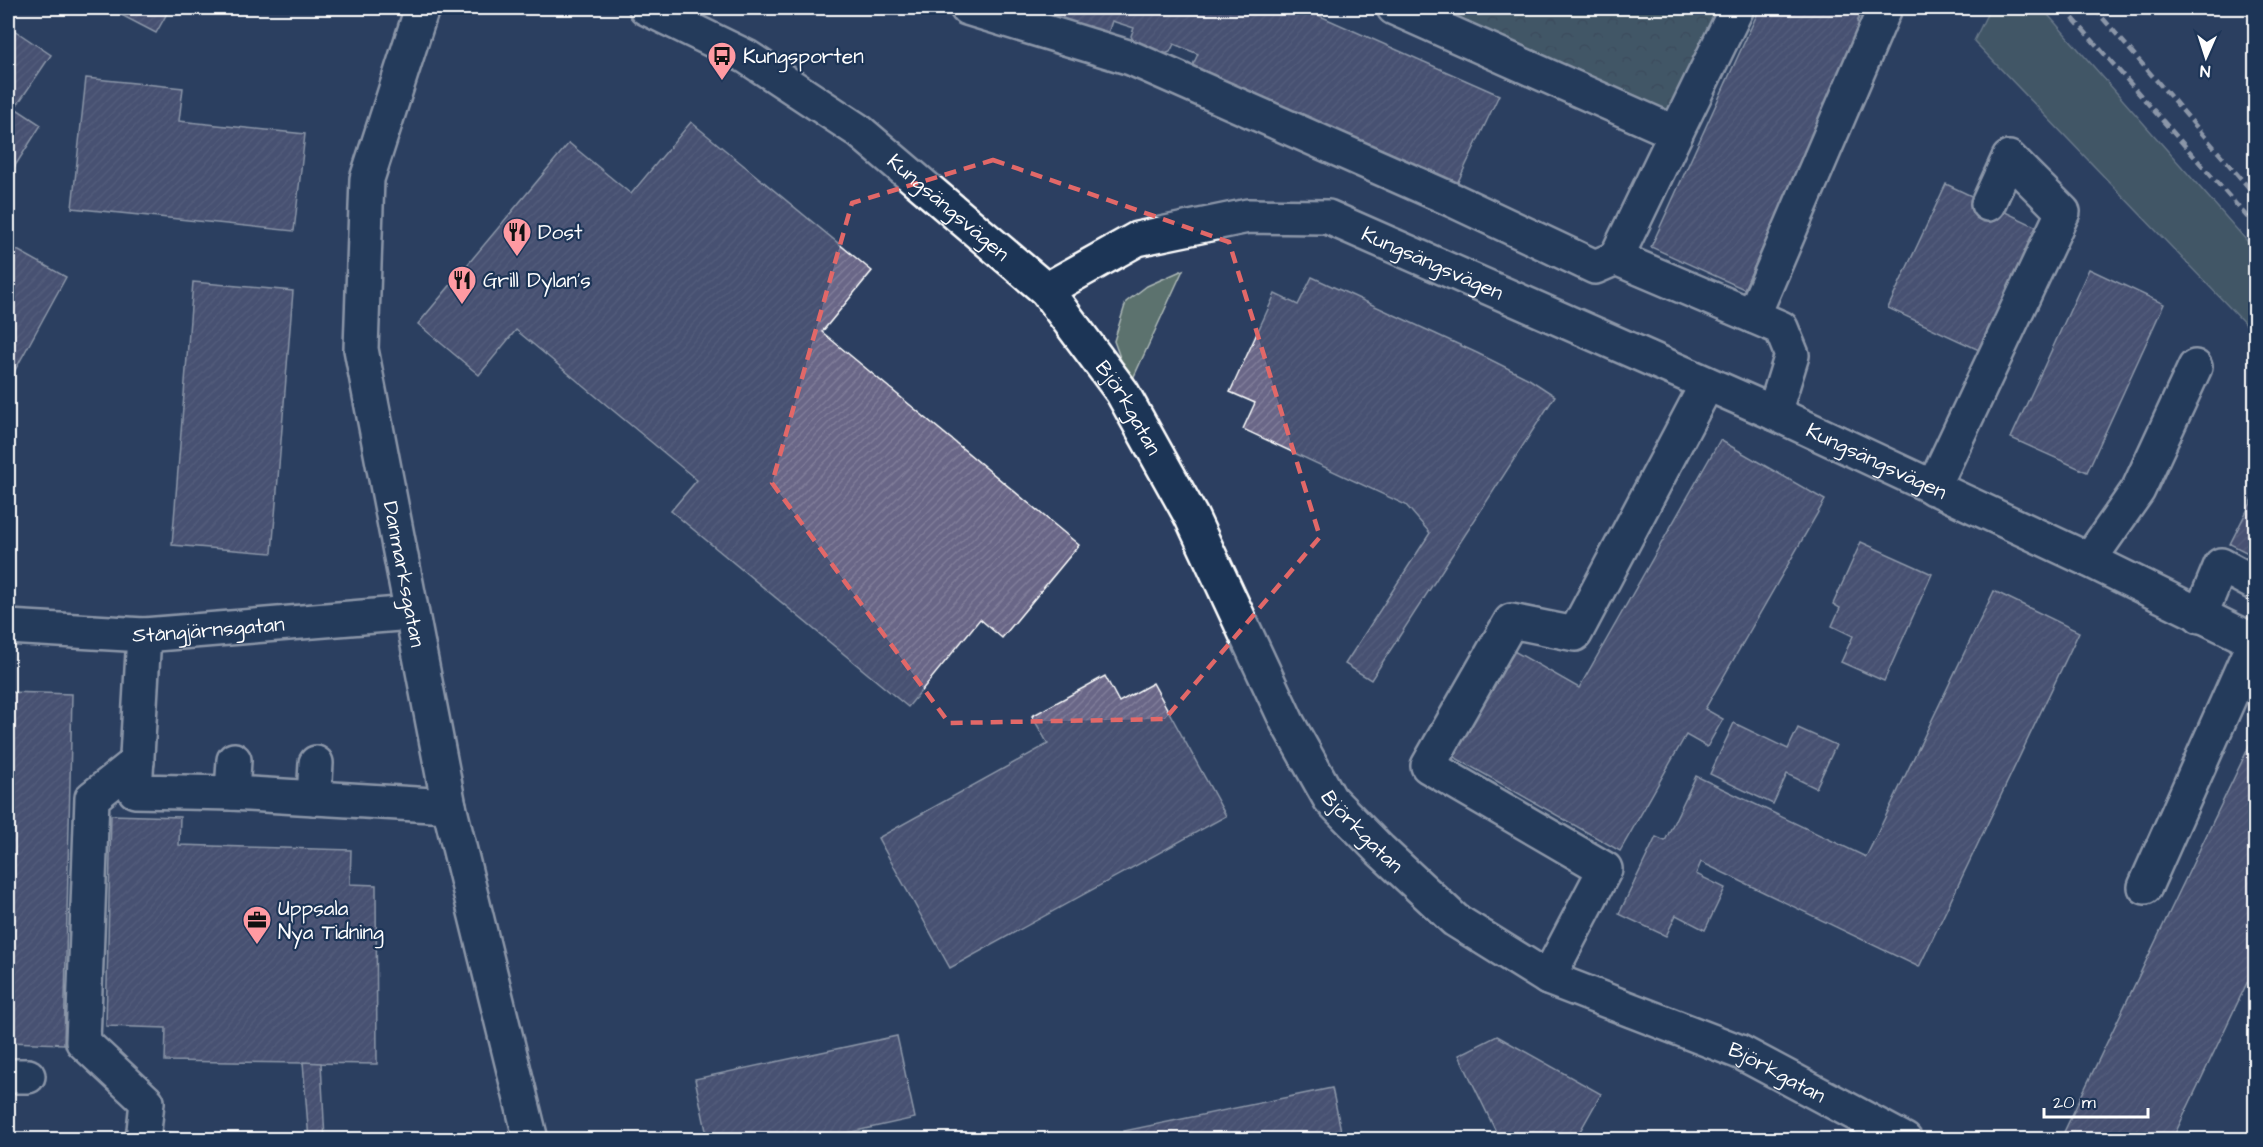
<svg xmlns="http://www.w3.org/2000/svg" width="2263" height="1147" viewBox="0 0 2263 1147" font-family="'Architects Daughter',sans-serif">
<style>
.green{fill:#5b726e;stroke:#adb8b6;stroke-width:1.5}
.park{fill:url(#park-crowns);stroke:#adb8b6;stroke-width:1.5}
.building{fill:url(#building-hatch);stroke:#fff;stroke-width:1.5}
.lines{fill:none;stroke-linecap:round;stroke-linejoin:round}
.minor-casing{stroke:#fff;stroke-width:38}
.minor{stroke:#1d3557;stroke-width:33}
.rail{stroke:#fff;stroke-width:4.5;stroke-dasharray:9 4.5;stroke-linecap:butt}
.marked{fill:none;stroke:#e26868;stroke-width:4.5;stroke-dasharray:12 8;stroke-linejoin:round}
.labels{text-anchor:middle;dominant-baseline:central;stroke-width:4.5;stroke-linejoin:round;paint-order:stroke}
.poi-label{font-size:21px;fill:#fff;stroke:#1d3557;text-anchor:start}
.street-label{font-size:21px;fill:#fff;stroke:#1d3557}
</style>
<defs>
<pattern id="park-crowns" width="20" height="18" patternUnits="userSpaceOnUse" patternTransform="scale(1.5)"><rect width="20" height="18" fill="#5b726e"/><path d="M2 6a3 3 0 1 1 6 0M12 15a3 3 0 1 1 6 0" fill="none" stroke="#525b5a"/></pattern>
<pattern id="building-hatch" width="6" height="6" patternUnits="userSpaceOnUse" patternTransform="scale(1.5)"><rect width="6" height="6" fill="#696687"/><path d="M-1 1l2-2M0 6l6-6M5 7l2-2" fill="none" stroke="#807d99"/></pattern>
</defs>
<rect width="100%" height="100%" fill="#2c3f61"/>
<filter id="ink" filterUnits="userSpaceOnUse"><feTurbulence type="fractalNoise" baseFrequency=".0167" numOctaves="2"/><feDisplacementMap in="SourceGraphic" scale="12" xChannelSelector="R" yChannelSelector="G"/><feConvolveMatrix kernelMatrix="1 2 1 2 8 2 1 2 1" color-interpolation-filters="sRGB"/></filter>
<g filter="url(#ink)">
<!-- green -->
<g class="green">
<polygon points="1990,8 2042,8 2255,250 2255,334 1974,41"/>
<polygon points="1183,270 1130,385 1114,341 1126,302 1147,286"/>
</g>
<!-- park -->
<polygon class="park" points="1432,8 1717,8 1719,9 1669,113"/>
<!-- building -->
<g class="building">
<polygon points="108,8 170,8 156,33"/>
<polygon points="1003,8 1302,8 1499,95 1455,188 1191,69 1198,54 1174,44 1170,52 1160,56 1136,47 1131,36 1134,28 1112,21 1106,39"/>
<polygon points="1760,8 1863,8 1857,22 1864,25 1744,289 1651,247"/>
<polygon points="8,26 51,55 15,108 41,125 8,177"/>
<polygon points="86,78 183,88 179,121 305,134 294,231 72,208"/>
<polygon points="691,122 872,271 822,332 1079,545 1002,638 980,619 908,707 671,511 697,480 516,330 479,375 418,324 569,143 631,194"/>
<polygon points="1946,184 2037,227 1979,350 1888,308"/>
<polygon points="8,245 66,277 8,383"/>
<polygon points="2089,269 2164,304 2087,472 2011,438"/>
<polygon points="1312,277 1477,353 1529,379 1555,396 1371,680 1345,664 1430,533 1406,505 1243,429 1255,403 1230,392 1275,294 1298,305"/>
<polygon points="193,282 293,291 272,553 172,545"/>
<polygon points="1720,440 1825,500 1705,709 1723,719 1707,747 1686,735 1620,851 1454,757 1514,651 1579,688"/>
<polygon points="2256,493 2256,557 2230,544"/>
<polygon points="1861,542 1932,574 1884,681 1841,662 1853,636 1832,626 1840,608 1833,604"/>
<polygon points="1994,591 2079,632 1919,967 1701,862 1696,874 1725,888 1705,930 1676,915 1666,936 1619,914 1656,837 1665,841 1696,776 1866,857"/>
<polygon points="1105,676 1119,702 1153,683 1226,816 950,968 878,838 1048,744 1032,716"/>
<polygon points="8,692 72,694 64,1044 8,1042"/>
<polygon points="1734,723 1788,749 1798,728 1836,745 1816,788 1787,774 1773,804 1710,774"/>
<polygon points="2256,732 2256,964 2172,1140 2079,1140 2064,1132"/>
<polygon points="111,815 180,817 179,845 351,850 350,884 376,885 377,1064 165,1061 166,1028 106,1026"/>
<polygon points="897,1036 915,1118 815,1140 708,1140 695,1079"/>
<polygon points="1497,1036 1601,1094 1575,1140 1500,1140 1459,1055"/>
<polygon points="303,1062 321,1063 325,1140 309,1140"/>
<polygon points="1332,1088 1343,1140 1126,1140 1124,1131"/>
<polygon points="155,1131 257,1140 154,1140"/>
</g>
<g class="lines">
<!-- minor casing -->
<g class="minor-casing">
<g id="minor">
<path id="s1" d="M422,8L367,179L361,349L449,806L531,1140"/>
<path id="s2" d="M646,8L747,57L859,131L1046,290L1122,392L1192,518L1287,722L1330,799L1380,850L1455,920L1548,978L1740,1052L1905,1140"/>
<polyline points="967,8 1131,58 1455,201 1595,267 1616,258 1781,328 1792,355 1774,413"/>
<polyline points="1394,8 1676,133 1616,258"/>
<polyline points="1676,133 1737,8"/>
<path id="s3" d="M1046,290L1137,239L1248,216L1328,217L1774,413L2089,560L2256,642"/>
<polyline points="1753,316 1885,8"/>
<polyline points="1933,488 2063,212 2009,158 1988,204"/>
<polyline points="2089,560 2138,490 2195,367"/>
<polyline points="2200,616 2221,565 2256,584"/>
<path id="s4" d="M8,627L144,635L411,613"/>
<polyline points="144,635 135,791 232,793 449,806"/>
<polyline points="137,762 92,798 83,1042 147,1102 143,1140"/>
<polyline points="232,793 234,760"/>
<polyline points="314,798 316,763"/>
<polyline points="2145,887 2254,642"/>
<polyline points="1548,978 1605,869 1428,766 1511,621 1575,634 1707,384"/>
<polyline points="8,1076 28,1076"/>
</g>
</g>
<!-- minor -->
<use href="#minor" class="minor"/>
<!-- rail -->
<g class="rail">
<polyline points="2064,8 2256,227"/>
<polyline points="2094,8 2256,196"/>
</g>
</g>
</g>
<!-- marked area -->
<path d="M0 0H2263V1147H0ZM993,160L1229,242L1320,537L1165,719L949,723L772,483L852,203Z" fill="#2c3f61" fill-opacity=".55" fill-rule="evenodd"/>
<path class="marked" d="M993,160L1229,242L1320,537L1165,719L949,723L772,483L852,203Z"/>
<!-- icons -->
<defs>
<g id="bus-pin" transform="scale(1.5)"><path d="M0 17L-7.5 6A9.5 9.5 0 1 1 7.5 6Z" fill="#ff9aa2" stroke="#1d3557"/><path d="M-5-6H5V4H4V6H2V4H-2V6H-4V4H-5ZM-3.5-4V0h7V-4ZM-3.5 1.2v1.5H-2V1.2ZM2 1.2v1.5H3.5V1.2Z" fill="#111"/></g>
<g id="restaurant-pin" transform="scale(1.5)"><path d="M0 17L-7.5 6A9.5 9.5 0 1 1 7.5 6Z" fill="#ff9aa2" stroke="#1d3557"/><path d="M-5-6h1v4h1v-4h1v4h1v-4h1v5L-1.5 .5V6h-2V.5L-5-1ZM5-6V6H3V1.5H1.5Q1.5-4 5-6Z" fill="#111"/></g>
<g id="office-pin" transform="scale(1.5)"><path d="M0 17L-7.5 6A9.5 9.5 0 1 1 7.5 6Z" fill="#ff9aa2" stroke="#1d3557"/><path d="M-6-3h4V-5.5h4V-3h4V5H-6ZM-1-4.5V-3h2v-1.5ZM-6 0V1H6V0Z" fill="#111"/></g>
</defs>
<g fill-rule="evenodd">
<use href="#bus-pin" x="722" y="56"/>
<use href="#restaurant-pin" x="517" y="232"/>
<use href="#restaurant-pin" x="462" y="280"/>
<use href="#office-pin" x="257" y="920"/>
</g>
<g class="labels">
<!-- poi labels -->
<g class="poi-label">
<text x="743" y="56">Kungsporten</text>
<text x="538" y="232">Dost</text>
<text x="483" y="280">Grill Dylan's</text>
<text x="278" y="908">Uppsala<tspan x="278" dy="24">Nya Tidning</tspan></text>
</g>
<!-- street labels -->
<g class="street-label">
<text stroke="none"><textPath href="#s2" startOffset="364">Kungsängsvägen</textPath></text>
<text stroke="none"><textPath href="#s3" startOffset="412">Kungsängsvägen</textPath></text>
<text stroke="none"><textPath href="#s2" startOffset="636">Björkgatan</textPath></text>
<text stroke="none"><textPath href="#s3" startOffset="898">Kungsängsvägen</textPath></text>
<text stroke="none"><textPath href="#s1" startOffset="579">Danmarksgatan</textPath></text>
<text stroke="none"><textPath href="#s4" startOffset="201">Stångjärnsgatan</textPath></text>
<text stroke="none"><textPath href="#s2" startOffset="1122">Björkgatan</textPath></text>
<text stroke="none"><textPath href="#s2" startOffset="1608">Björkgatan</textPath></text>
</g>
</g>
<!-- margin -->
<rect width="2263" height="1147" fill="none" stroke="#1d3557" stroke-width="30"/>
<rect x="15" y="15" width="2233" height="1117" fill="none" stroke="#fff" stroke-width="2" filter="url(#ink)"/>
<!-- north arrow -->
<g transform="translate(2206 57) rotate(183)" stroke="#1d3557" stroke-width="4.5" paint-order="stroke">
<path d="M0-4.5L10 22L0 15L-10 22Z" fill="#ffffff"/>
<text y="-9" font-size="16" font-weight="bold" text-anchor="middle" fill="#ffffff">N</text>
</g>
<!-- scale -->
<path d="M2044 1108v9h104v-9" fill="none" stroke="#ffffff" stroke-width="3"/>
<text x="2053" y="1108" font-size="18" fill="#ffffff" stroke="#1d3557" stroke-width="4.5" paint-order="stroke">20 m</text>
</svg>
